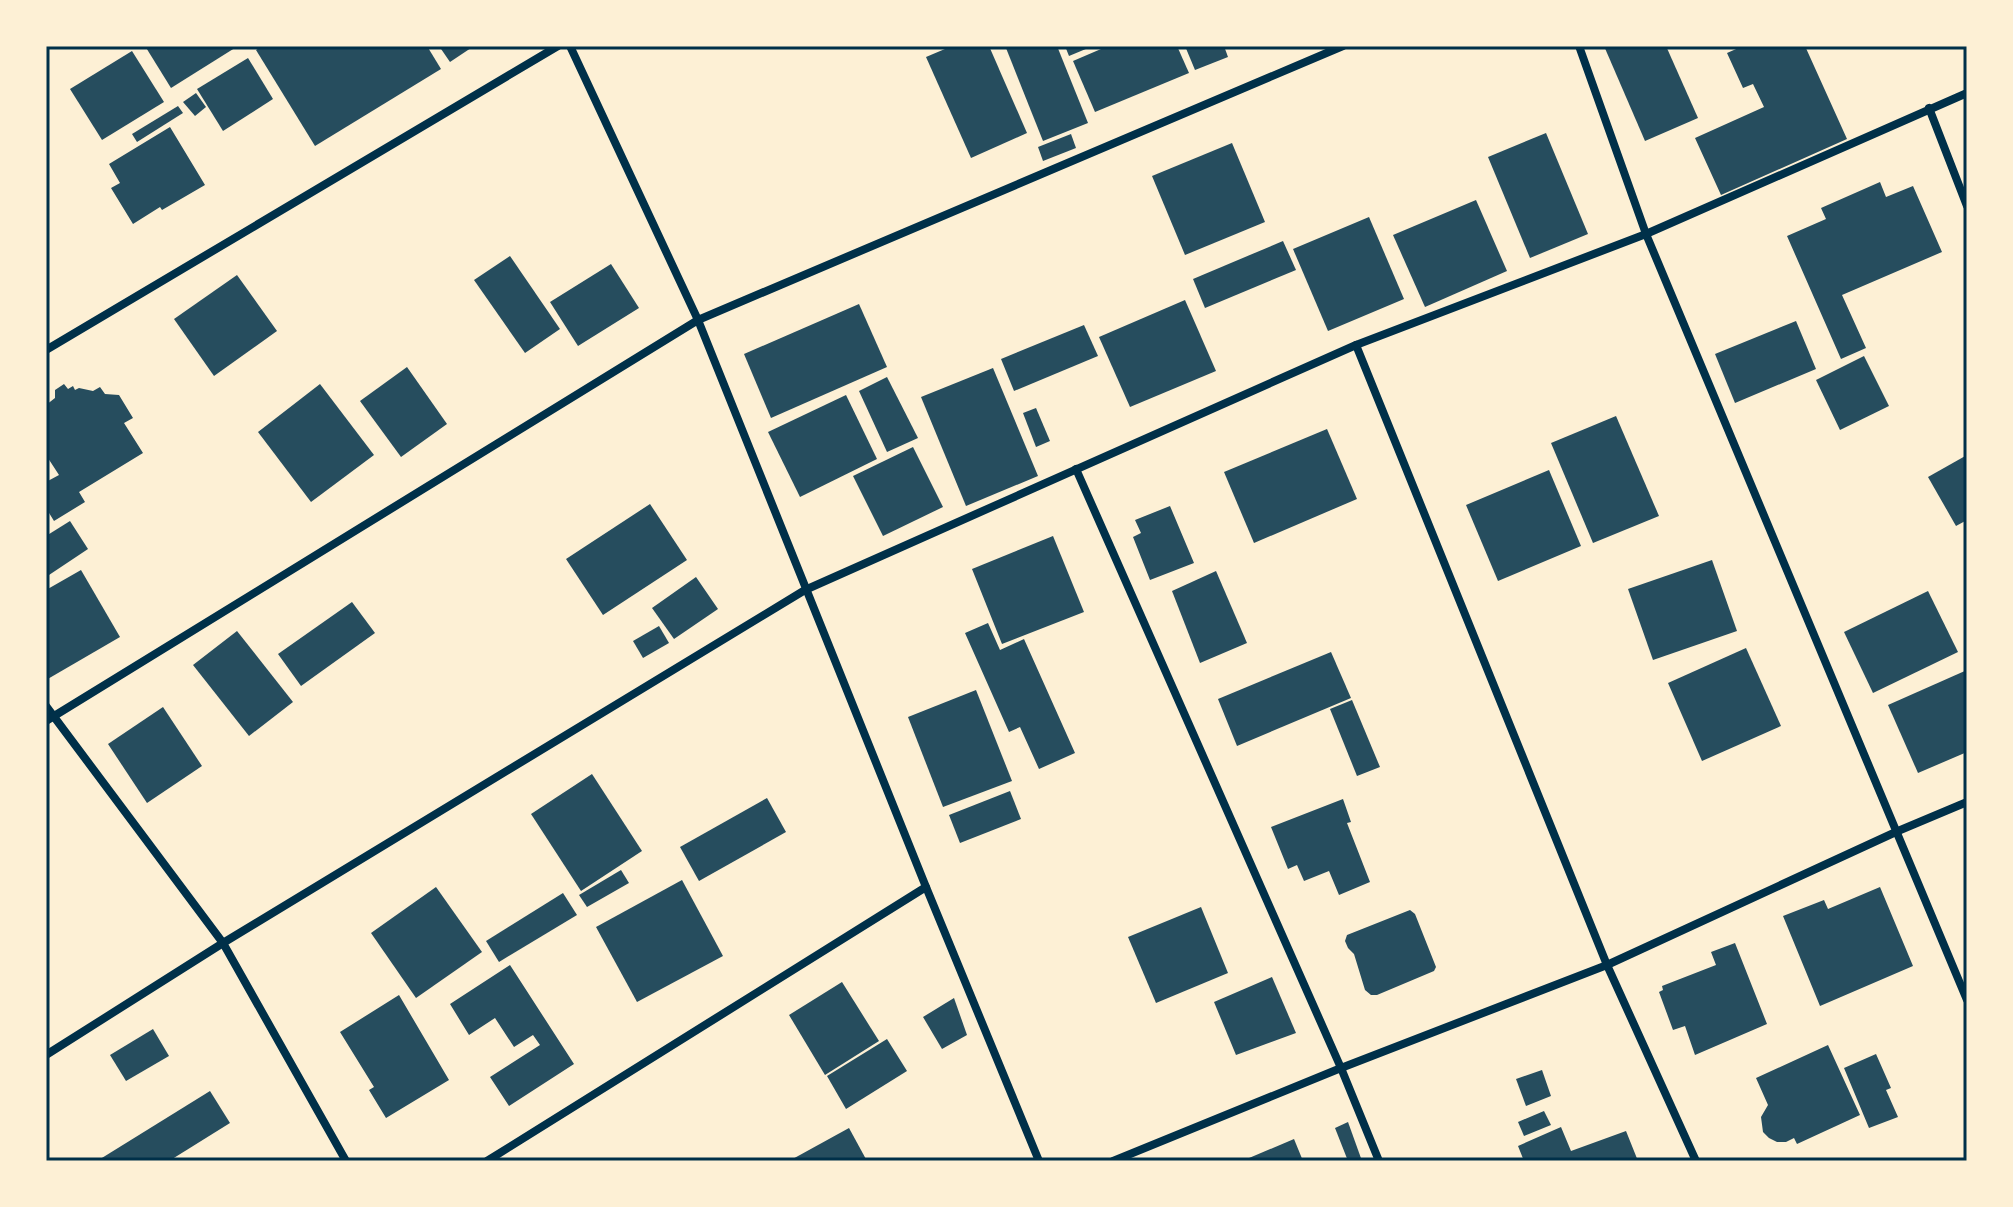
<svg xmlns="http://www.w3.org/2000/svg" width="2013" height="1207" viewBox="0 0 2013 1207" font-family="Figtree,sans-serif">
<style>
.building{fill:#264d5e}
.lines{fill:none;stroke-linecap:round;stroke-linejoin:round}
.minor{stroke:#003049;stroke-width:8}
.neatline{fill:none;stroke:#003049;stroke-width:3}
</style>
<rect width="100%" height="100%" fill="#fdf0d5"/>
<!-- building -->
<g class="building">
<polygon points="145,46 238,46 171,88"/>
<polygon points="262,46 427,46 441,69 315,146 256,50"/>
<polygon points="439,46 474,46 450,62"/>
<polygon points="952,46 989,46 1027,133 971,158 926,57"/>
<polygon points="1012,46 1057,46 1088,123 1043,141 1006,48"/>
<polygon points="1065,46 1093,46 1069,56"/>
<polygon points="1108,46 1177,46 1189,73 1095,112 1073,61"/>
<polygon points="1185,46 1224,46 1228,57 1195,70"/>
<polygon points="1604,46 1666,46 1698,118 1645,141"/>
<polygon points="1743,46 1805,46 1847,139 1721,195 1695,138 1764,107 1753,84 1743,88 1727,53"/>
<polygon points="132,51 164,102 102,140 70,89"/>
<polygon points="248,58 273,99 223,131 197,89"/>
<polygon points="196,93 206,107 195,116 183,102"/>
<polygon points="178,106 183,113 137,142 132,134"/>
<polygon points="170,127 205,185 162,210 160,207 133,224 111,188 120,183 109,164"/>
<polygon points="1546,133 1588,234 1530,258 1488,157"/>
<polygon points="1071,134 1076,148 1043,161 1038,147"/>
<polygon points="1232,143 1265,222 1185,255 1152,176"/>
<polygon points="1880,182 1886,197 1913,186 1942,252 1842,295 1866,348 1841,359 1787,236 1826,219 1821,208"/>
<polygon points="1476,200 1507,271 1425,307 1393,235"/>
<polygon points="1369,217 1404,299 1328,331 1293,249"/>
<polygon points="1283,241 1296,270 1205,308 1193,279"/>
<polygon points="510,256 560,329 525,353 474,280"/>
<polygon points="611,264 639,308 578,346 550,302"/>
<polygon points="237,275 277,331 214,376 174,319"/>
<polygon points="1185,300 1216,371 1130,407 1099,337"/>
<polygon points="859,304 887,367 771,418 744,354"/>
<polygon points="1796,321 1816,369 1735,403 1715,354"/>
<polygon points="1084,325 1098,356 1014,391 1001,359"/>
<polygon points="1864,356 1889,406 1840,430 1816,380"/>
<polygon points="407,367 447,424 401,457 360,401"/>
<polygon points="993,368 1038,476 966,506 921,397"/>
<polygon points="887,377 918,438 887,452 859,391"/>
<polygon points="64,384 68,389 73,386 75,390 79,388 93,391 100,387 105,394 119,395 133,418 124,423 143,453 79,492 85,502 54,521 46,508 46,482 59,475 46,455 46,405 55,398 55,390"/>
<polygon points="320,384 374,455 311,502 258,432"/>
<polygon points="846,395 877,459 800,497 768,432"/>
<polygon points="1036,408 1050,441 1036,447 1023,413"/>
<polygon points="1616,416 1659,516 1593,543 1551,443"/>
<polygon points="1327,429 1357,499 1254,543 1224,472"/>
<polygon points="913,447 943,507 883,536 853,476"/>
<polygon points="1967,455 1967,520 1956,526 1928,477"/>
<polygon points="1549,470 1581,546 1498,581 1466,505"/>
<polygon points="650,504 687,560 603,615 566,559"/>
<polygon points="1170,506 1194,563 1150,580 1133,537 1141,533 1135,520"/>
<polygon points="70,521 88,549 46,577 46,536"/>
<polygon points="1053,536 1084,612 1002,644 972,569"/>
<polygon points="1712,560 1737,631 1653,660 1628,589"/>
<polygon points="81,570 120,637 46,680 46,590"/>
<polygon points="1216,571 1247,643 1200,663 1172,591"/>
<polygon points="696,577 718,609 674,639 652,608"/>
<polygon points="1928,591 1958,652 1873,693 1844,632"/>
<polygon points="352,602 375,633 301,686 278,654"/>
<polygon points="988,623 1000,650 1024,639 1075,753 1039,769 1020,727 1009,732 965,633"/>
<polygon points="659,626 669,643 643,658 633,641"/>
<polygon points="237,631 293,702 249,736 193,665"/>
<polygon points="1746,648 1781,726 1702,761 1668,683"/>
<polygon points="1331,652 1351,698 1237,746 1218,699"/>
<polygon points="1967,670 1967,752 1918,773 1888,705"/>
<polygon points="976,690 1012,781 943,807 908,717"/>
<polygon points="1352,700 1380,767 1357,776 1330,709"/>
<polygon points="163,707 202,766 147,803 108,744"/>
<polygon points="592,774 642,851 581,891 531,814"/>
<polygon points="1010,791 1021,819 960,843 949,815"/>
<polygon points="767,798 786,832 699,881 680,847"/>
<polygon points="1343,799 1351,822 1347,823 1370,882 1339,895 1329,871 1304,881 1297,865 1288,869 1271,827"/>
<polygon points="621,870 629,883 587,907 579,895"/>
<polygon points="682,880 723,956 637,1002 596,927"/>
<polygon points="436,887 482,952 416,998 371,933"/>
<polygon points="1880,887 1913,966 1820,1006 1783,916 1824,900 1828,909"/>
<polygon points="563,893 577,915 499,962 486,941"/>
<polygon points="1201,907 1228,973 1156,1003 1128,937"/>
<polygon points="1410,910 1415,914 1436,967 1434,971 1377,995 1371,995 1365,990 1354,954 1348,948 1345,941 1347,935"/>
<polygon points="1735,943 1767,1024 1695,1055 1685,1026 1673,1030 1659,992 1663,990 1662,986 1716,965 1711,952"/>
<polygon points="510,965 574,1064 509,1106 490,1077 540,1045 533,1035 514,1047 495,1018 469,1035 450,1004"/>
<polygon points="1272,977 1296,1033 1236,1055 1214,1002"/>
<polygon points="842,982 879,1041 825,1075 789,1015"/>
<polygon points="399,995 449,1080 386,1118 369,1090 374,1087 340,1032"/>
<polygon points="954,998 967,1035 942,1049 923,1017"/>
<polygon points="153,1029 169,1056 126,1081 110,1055"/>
<polygon points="887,1039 907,1071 846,1109 827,1076"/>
<polygon points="1828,1045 1860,1115 1797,1144 1794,1138 1786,1142 1777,1142 1769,1138 1763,1132 1761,1117 1768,1105 1756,1078"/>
<polygon points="1876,1054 1891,1088 1886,1090 1898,1117 1869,1128 1844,1068"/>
<polygon points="1542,1070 1551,1096 1526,1106 1516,1079"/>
<polygon points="210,1091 230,1123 169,1161 97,1161"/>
<polygon points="1544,1111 1551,1125 1524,1136 1518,1122"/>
<polygon points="1348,1122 1362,1161 1348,1161 1335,1128"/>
<polygon points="1561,1127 1571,1151 1626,1131 1638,1161 1558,1161 1557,1158 1549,1161 1524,1161 1518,1146"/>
<polygon points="849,1128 867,1161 789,1161"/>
<polygon points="1294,1139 1303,1161 1242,1161"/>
</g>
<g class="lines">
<!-- minor -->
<g class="minor">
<polyline points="570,46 698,320 926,887 1039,1161"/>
<polyline points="1579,46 1646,234 1967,1000"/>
<polyline points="1929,108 1967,206"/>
<polyline points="1356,345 1607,965 1696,1161"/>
<polyline points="46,350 558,46"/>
<polyline points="1076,469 1341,1068 1379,1161"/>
<polyline points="46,706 223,943 346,1161"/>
<polyline points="46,721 698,320 1343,46"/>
<polyline points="46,1055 223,943 805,590 1356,345 1646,234 1967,93"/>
<polyline points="487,1161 926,887"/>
<polyline points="1113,1161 1341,1068 1607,965 1898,831 1967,802"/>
</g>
</g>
<!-- border -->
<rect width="2013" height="1207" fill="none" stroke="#fdf0d5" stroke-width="96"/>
<rect x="48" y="48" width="1917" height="1111" class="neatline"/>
</svg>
